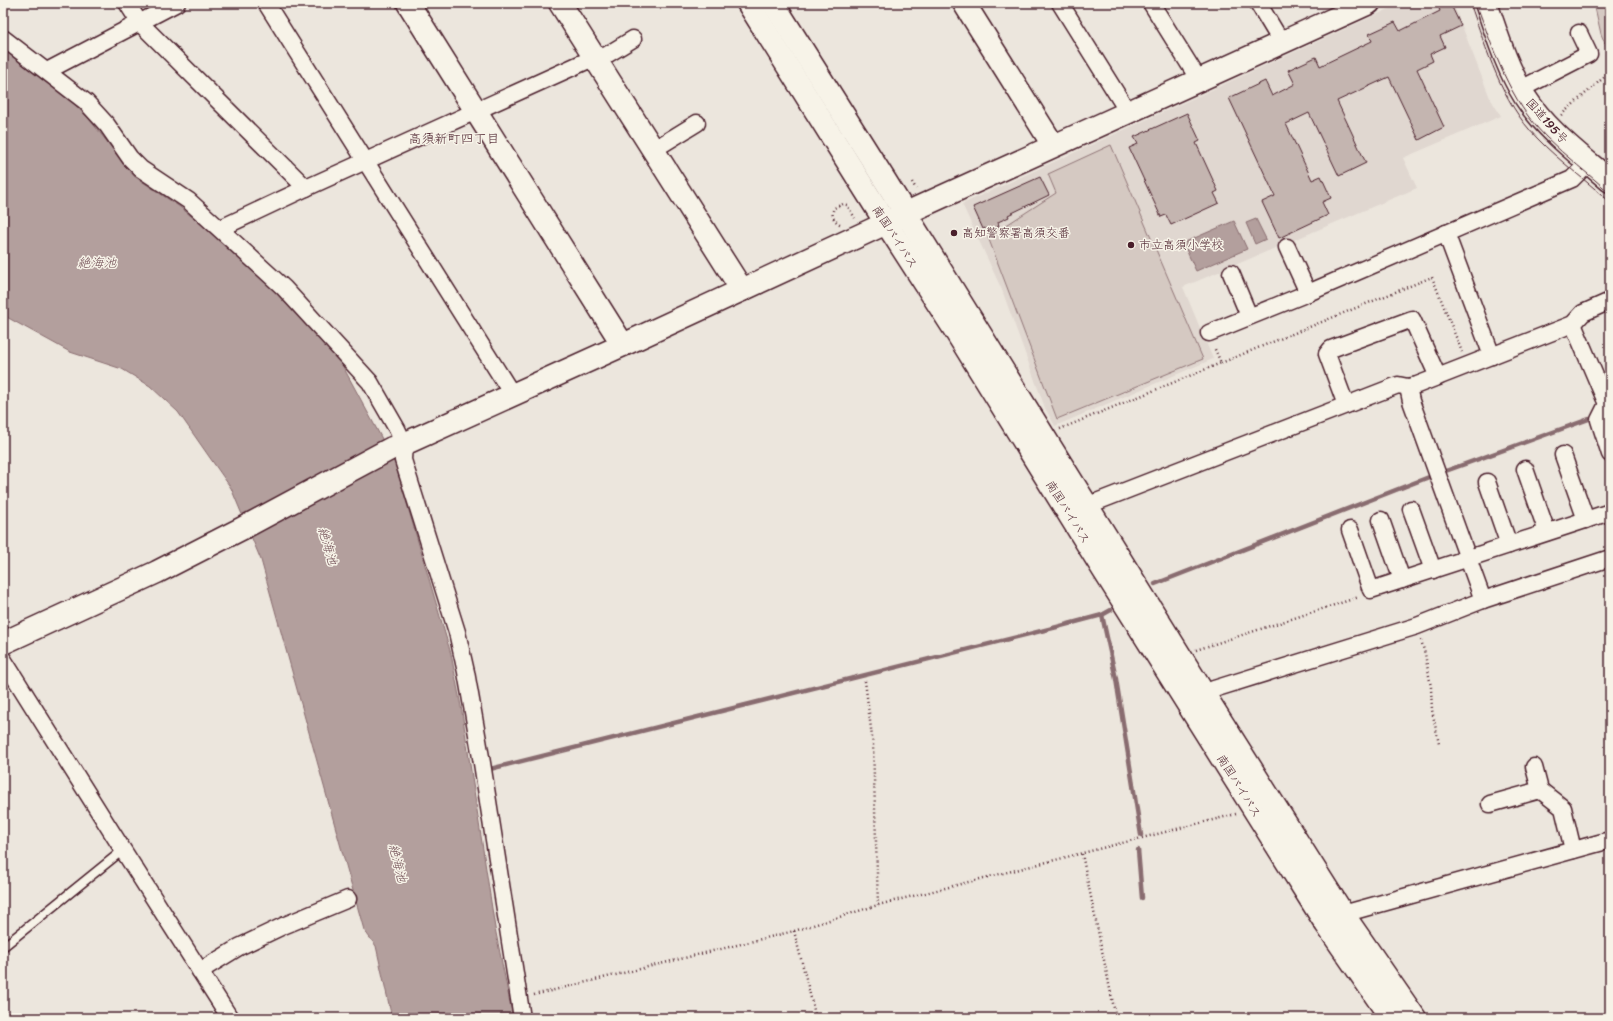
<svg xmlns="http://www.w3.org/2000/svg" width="1613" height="1021" viewBox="0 0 1613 1021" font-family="Sriracha,'Klee One',sans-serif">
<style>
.built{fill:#e0d7d0}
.green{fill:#d5c9c2;stroke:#907476}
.water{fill:#b39f9d;stroke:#896c6f}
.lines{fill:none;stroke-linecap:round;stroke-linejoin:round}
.stream{stroke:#896c6f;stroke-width:4.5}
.building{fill:#c4b5b0;stroke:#4a1f2b}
.lane-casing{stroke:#4a1f2b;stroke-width:11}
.street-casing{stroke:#4a1f2b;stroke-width:19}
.secondary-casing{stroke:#4a1f2b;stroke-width:25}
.highway-casing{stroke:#4a1f2b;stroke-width:25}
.path{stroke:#4a1f2b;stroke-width:2.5;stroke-dasharray:1 3;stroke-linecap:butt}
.lane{stroke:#f7f3e8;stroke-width:8}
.street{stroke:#f7f3e8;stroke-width:16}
.secondary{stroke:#f7f3e8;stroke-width:22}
.highway{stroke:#f7f3e8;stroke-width:22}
.tram{stroke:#4a1f2b;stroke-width:1}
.path-bridge{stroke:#4a1f2b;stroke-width:2.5;stroke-dasharray:1 3;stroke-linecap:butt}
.poi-dot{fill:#4a1f2b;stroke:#f7f3e8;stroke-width:1.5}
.labels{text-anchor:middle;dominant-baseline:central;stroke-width:3;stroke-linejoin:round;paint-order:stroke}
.street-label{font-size:12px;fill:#4a1f2b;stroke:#f7f3e8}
.poi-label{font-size:12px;fill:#4a1f2b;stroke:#f7f3e8;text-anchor:start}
.neighbourhood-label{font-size:13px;fill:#4a1f2b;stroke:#f7f3e8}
.water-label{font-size:13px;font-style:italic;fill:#6f4c53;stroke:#f7f3e8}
</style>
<rect width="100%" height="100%" fill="#ece6dd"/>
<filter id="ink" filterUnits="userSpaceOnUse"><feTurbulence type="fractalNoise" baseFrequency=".025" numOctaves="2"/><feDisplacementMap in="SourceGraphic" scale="8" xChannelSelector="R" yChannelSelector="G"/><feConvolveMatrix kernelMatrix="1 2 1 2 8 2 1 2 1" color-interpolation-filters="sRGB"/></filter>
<g filter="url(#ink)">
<!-- built -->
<polygon class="built" points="1402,3 1453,3 1490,98 1501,116 1403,158 1417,188 1183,287 1213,359 1055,426 1045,408 1002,290 962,204"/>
<!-- green -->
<g class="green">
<polygon points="1594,3 1610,3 1610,55 1601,34"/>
<polygon points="1111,145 1203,359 1057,419 988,237 1056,193 1048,174"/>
</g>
<!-- water -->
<g class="water">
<polygon points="3,47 65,94 90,120 134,176 180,207 243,258 340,361 395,463 451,654 462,712 495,928 513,1018 392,1018 376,946 364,930 261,560 231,488 178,412 150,386 122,369 70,352 3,315"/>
<polygon points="1256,219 1266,239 1255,244 1246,223"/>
<polygon points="1234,221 1247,249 1196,271 1183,243"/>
</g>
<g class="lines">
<!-- stream -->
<g class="stream">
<polyline points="1155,584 1429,477 1589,419"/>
<polyline points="1102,615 1116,679 1141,835"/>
<polyline points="490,769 1057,627 1102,615 1111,610"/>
<polyline points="1138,850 1142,898"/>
</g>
</g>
<!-- building -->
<g class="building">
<polygon points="1437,3 1450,3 1461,26 1440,36 1445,47 1430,54 1433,61 1417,69 1444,127 1419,140 1389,77 1337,101 1366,163 1339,176 1309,113 1286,124 1312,180 1321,176 1331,198 1322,202 1328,215 1279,238 1262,202 1275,196 1229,98 1265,81 1272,96 1295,84 1288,70 1316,57 1320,66 1372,41 1369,34 1395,22 1400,31 1440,11"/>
<polygon points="1187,113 1200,141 1196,143 1218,191 1214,193 1219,203 1171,225 1166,215 1161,217 1129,148 1138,144 1134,137"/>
<polygon points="1040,177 1049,195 1008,215 1009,217 998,222 999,226 987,232 985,228 983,229 973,207"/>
</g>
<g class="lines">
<!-- lane casing -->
<g class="lane-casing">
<g id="lane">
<polyline points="3,947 123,850"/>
<polyline points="3,1016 5,1018"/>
</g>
</g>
<!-- street casing -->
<g class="street-casing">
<g id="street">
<polyline points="127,3 139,22 306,188"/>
<polyline points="266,3 512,394"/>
<polyline points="1060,3 1128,112"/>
<polyline points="1151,3 1199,80"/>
<polyline points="1258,3 1282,43"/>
<polyline points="3,38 86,102 107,125 130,158 141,169 189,201 284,288 370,382 397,429 404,444 403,460 457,632 466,672 482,763 522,1018"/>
<polyline points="47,71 177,3"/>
<polyline points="1521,89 1589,54 1579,33"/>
<polyline points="653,150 697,123"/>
<polyline points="221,228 306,188 593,58 605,56 633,39"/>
<polyline points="1446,233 1492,356"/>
<polyline points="1287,247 1308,293"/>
<polyline points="1231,273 1249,316"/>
<polyline points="1573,324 1607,404 1599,420 1610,454"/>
<polyline points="1209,333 1308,293 1572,179 1589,162"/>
<polyline points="1408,387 1411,401 1483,600"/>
<polyline points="1346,405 1327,354 1331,349 1412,319 1438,377"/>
<polyline points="1563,455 1586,520"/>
<polyline points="1525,469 1547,532"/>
<polyline points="1487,482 1509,545"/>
<polyline points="1086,506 1398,385 1408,387 1417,385 1573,324 1583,313 1610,301"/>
<polyline points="1411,509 1433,570"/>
<polyline points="1381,520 1402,580"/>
<polyline points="1350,530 1371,590 1610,512"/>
<polyline points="3,659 123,850 230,1018"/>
<polyline points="1204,694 1214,689 1417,626 1483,600 1610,558"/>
<polyline points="1534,767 1540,790"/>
<polyline points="1490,804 1540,790 1563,808 1573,850"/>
<polyline points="1343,914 1610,840"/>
<polyline points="200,971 239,947 283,926 348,899"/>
</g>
</g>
<!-- secondary casing -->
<g class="secondary-casing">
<g id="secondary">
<polyline points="408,3 623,345"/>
<polyline points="560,3 742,290"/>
<polyline points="964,3 1053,145"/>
<polyline points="3,643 157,572 241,529 392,448 404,444 623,345 906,214 915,209 1369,3"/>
</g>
</g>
<!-- highway casing -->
<g class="highway-casing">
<g id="highway">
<polyline points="748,3 886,223 953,327 1104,571 1326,924 1391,1018"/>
<polyline points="773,3 886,182 1204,694 1343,914 1415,1018"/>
<path d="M1486,3C1497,35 1507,68 1525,97C1546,130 1580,155 1610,181"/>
</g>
</g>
<!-- path -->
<g class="path">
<polyline points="1462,3 1463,6"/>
<polyline points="1561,115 1610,72"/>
<polyline points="912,182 916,189"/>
<path d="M840,224C833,221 831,214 834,208L843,204L847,205L855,218"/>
<polyline points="1221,363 1432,277 1462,352"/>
<polyline points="1060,429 1221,363 1214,347"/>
<polyline points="1421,640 1425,654 1431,687 1432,710 1439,744"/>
<polyline points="1196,650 1359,597"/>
<polyline points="865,681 873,745 878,905"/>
<polyline points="1082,854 1116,1018"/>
<polyline points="794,931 816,1018"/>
<polyline points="534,995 794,931 878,905 1236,814"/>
</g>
<!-- lane -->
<use href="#lane" class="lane"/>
<!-- street -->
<use href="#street" class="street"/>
<!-- secondary -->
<use href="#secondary" class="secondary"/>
<!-- highway -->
<use href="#highway" class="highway"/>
<!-- tram -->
<g class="tram">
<path d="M1470,3C1487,50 1501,101 1537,138C1558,160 1587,181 1610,202"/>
<path d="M1476,3C1494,51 1509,100 1546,137C1566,157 1589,174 1610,193"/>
</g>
<!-- path-bridge -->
<polyline class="path-bridge" points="1463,6 1471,3"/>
</g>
</g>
<!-- markers -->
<g class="poi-dot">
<circle cx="954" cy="233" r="4"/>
<circle cx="1131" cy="245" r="4"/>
</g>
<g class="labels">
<!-- street labels -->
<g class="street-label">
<text transform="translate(1547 121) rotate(48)">国道195号</text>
<text transform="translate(895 237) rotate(57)">南国バイパス</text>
<text transform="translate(1068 512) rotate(58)">南国バイパス</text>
<text transform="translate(1239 786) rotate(58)">南国バイパス</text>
</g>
<!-- poi labels -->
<g class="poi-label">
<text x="962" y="233">高知警察署高須交番</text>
<text x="1139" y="245">市立高須小学校</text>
</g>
<!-- neighbourhood labels -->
<g class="neighbourhood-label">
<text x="454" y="138">高須新町四丁目</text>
</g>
<!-- water labels -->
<g class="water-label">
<text x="97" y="262">絶海池</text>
<text transform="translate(328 546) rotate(74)">絶海池</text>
<text transform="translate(398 863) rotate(76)">絶海池</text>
</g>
</g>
<!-- margin -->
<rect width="1613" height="1021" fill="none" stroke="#f7f3e8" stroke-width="16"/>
<rect x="8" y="8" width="1597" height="1005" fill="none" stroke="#4a1f2b" stroke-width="1.5" filter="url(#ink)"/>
</svg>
